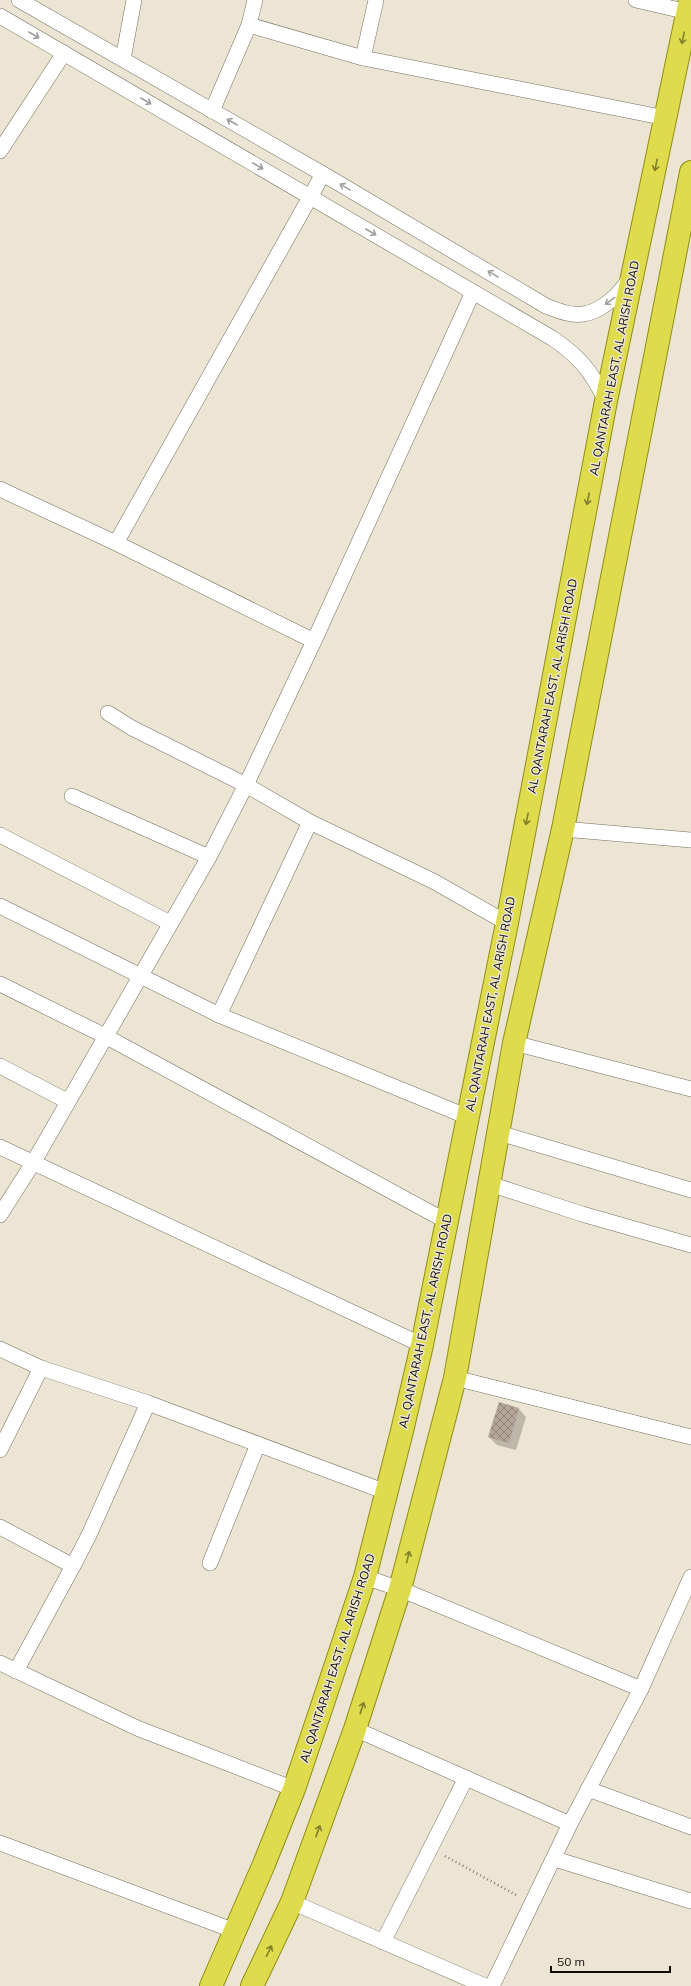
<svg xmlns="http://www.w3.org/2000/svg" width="691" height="1986" viewBox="0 0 691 1986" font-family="Mulish,sans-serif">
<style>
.shadow{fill:#0003}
.building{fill:url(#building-cross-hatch)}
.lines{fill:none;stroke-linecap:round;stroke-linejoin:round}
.minor-casing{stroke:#746e5e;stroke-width:16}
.trunk-casing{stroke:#908d17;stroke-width:24}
.path{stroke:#807b6f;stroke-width:2.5;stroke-dasharray:1 3;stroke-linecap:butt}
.minor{stroke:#fff;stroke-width:15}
.trunk{stroke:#dedb4c;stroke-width:22}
.oneway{stroke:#9f9e9c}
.oneway2{stroke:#817e2d}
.labels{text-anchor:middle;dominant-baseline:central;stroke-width:3;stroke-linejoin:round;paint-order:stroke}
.street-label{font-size:12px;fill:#0f0c07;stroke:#ece5d3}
</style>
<defs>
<pattern id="building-cross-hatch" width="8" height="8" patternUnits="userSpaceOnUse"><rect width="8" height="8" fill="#b3a698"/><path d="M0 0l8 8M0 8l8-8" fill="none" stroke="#90867a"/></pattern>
</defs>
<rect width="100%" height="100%" fill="#ece5d3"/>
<!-- shadow -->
<polygon class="shadow" points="519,1409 526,1417 516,1450 497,1445 489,1437"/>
<!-- building -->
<polygon class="building" points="499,1402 519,1408 509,1443 488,1437"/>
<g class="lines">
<!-- minor casing -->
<g class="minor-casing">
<g id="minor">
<path d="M19,0L323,174L546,306C557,310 570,316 583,314C601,312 620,294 629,279"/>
<polyline points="636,0 688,12"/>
<path d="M0,16L552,338C580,357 591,371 606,401"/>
<polyline points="249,25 363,58 666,118"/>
<polyline points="363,58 376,0"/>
<polyline points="123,59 134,0"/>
<polyline points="212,111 249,25 255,0"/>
<polyline points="0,151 64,53"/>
<polyline points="0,489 116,543 314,641"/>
<polyline points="116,543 323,174"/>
<polyline points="108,713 132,728 246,785 310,822 433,881 507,923"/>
<polyline points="72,796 209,857"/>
<polyline points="563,829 691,840"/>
<polyline points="0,835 170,923"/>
<polyline points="0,906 219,1015 468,1117"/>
<polyline points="0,984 105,1036 446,1221"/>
<polyline points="219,1015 310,822"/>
<polyline points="514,1043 691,1089"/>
<polyline points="0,1066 67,1101"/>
<polyline points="499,1133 691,1190"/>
<polyline points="0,1147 422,1345"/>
<polyline points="490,1184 582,1214 691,1245"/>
<polyline points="0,1215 33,1163 209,857 246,785 314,641 473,292"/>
<polyline points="0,1349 41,1368 148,1403 386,1492"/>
<polyline points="455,1378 691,1437"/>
<polyline points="0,1450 41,1368"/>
<polyline points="0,1527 73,1566 89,1535 148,1403"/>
<polyline points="210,1563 258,1444"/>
<polyline points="365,1577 400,1589 641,1689"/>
<polyline points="0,1663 137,1728 294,1789"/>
<polyline points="16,1671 73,1566"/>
<polyline points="355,1729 570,1824"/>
<polyline points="588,1789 691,1827"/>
<polyline points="0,1843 235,1931"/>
<polyline points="555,1859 691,1901"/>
<polyline points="292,1902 485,1986"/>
<polyline points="383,1942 466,1778"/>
<polyline points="492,1986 570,1824 641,1689 691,1577"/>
</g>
</g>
<!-- trunk casing -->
<g class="trunk-casing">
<g id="trunk">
<polyline points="211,1986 264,1864 294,1789 319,1715 365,1577 402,1431 422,1345 507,923 606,401 690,0"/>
<polyline points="252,1986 292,1902 355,1729 400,1589 455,1378 514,1043 563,829 691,172"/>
</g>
</g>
<!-- path -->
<polyline class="path" points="445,1856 518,1896"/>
<!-- minor -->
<use href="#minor" class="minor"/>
<!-- trunk -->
<use href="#trunk" class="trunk"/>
</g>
<!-- one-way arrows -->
<defs><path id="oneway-shaft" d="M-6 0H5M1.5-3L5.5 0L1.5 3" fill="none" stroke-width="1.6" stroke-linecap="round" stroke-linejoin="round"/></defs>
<g class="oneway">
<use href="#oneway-shaft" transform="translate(34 35) rotate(30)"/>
<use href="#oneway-shaft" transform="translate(146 101) rotate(30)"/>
<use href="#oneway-shaft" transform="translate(232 122) rotate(-150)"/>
<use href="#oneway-shaft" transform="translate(258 166) rotate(30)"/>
<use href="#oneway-shaft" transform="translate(345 187) rotate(-149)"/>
<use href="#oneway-shaft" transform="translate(371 232) rotate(30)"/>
<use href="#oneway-shaft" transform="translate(493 274) rotate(-149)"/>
<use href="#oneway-shaft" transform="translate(610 301) rotate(144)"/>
</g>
<g class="oneway2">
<use href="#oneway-shaft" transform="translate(683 38) rotate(102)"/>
<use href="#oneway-shaft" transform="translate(656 165) rotate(102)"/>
<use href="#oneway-shaft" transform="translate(588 499) rotate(101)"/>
<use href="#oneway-shaft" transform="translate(527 819) rotate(101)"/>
<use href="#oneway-shaft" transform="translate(408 1557) rotate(-76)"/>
<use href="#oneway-shaft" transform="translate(362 1708) rotate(-72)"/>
<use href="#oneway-shaft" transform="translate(318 1831) rotate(-70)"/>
<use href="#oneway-shaft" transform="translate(269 1951) rotate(-64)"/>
</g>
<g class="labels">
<!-- street labels -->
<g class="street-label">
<text transform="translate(614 368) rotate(-79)">AL QANTARAH EAST, AL ARISH ROAD</text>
<text transform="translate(552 686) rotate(-79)">AL QANTARAH EAST, AL ARISH ROAD</text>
<text transform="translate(490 1004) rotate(-79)">AL QANTARAH EAST, AL ARISH ROAD</text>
<text transform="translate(425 1321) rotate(-78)">AL QANTARAH EAST, AL ARISH ROAD</text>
<text transform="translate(337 1658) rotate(-72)">AL QANTARAH EAST, AL ARISH ROAD</text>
</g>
</g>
<!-- scale -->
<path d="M551 1966v6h119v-6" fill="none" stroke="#0f0c07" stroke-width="2"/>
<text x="557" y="1966" font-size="12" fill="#0f0c07" stroke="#ece5d3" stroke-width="3" paint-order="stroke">50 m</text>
</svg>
